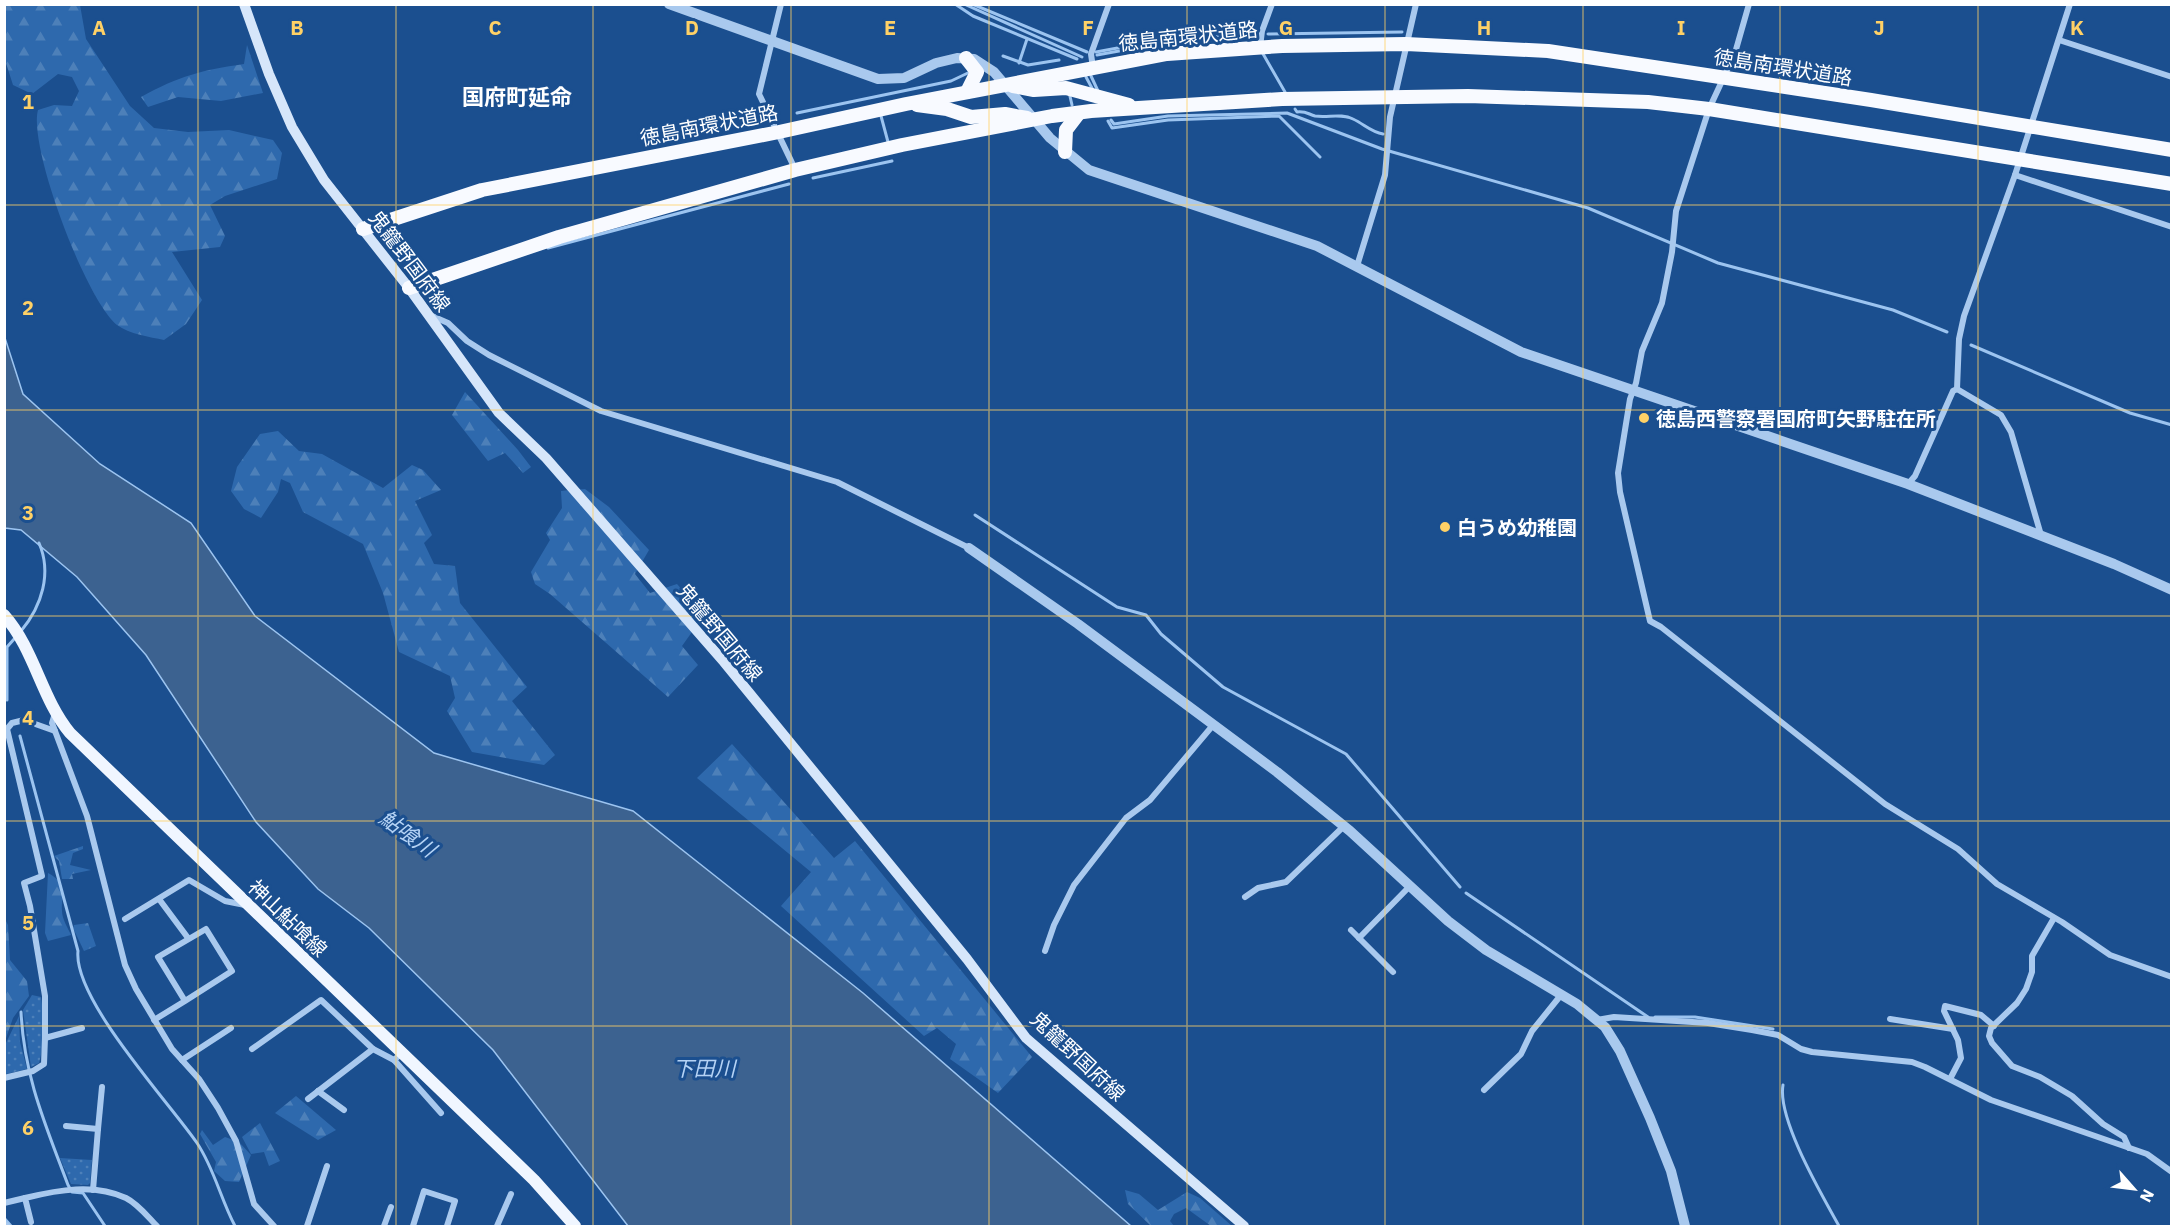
<svg xmlns="http://www.w3.org/2000/svg" width="2176" height="1231" viewBox="0 0 2176 1231" font-family="'IBM Plex Sans','Noto Sans JP',sans-serif">
<style>
.grass{fill:url(#grass-dots)}
.forest{fill:url(#forest-firs)}
.water{fill:#3c6290;stroke:#9cc4f0;stroke-width:1.5}
.lines{fill:none;stroke-linecap:round;stroke-linejoin:round}
.stream{stroke:#9cc4f0;stroke-width:3}
.minor{stroke:#a9c9ee;stroke-width:6}
.tertiary{stroke:#a9c9ee;stroke-width:10}
.secondary{stroke:#d6e6fa;stroke-width:10}
.primary{stroke:#f0f6ff;stroke-width:12}
.trunk{stroke:#f8faff;stroke-width:14}
.grid{fill:none;stroke:#ffd166;stroke-width:1.5;stroke-opacity:0.55}
.poi-dot{fill:#ffd166;stroke:#1b4f8f;stroke-width:2}
.labels{text-anchor:middle;dominant-baseline:central;stroke-width:6;stroke-linejoin:round;paint-order:stroke}
.street-label{font-size:20px;fill:#fff;stroke:#1b4f8f}
.poi-label{font-size:20px;font-weight:bold;fill:#fff;stroke:#1b4f8f;text-anchor:start}
.water-label{font-size:21px;font-style:italic;fill:#b5d3f5;stroke:#1b4f8f}
.quarter-label{font-size:22px;font-weight:bold;fill:#fff;stroke:#1b4f8f}
.grid-label{font-size:20px;text-anchor:middle;font-weight:bold;fill:#ffd166;stroke:#1b4f8f;stroke-width:6;stroke-linejoin:round;paint-order:stroke}
</style>
<defs>
<pattern id="grass-dots" width="8" height="8" patternUnits="userSpaceOnUse" patternTransform="scale(1.5)"><rect width="8" height="8" fill="#2e69ad"/><path d="M2 2h.1M6 6h.1" fill="none" stroke="#4d80b9" stroke-width="1.8" stroke-linecap="round"/></pattern>
<pattern id="forest-firs" width="22" height="20" patternUnits="userSpaceOnUse" patternTransform="scale(1.5)"><rect width="22" height="20" fill="#2e69ad"/><path d="M5 1l3.5 6h-7zM16 11l3.5 6h-7z" fill="#4d80b9"/></pattern>
</defs>
<rect width="100%" height="100%" fill="#1b4f8f"/>
<!-- grass -->
<g class="grass">
<path d="M32,995L41,997C44,1017 45,1043 39,1063L31,1067L23,1010Z"/>
<polygon points="19,1016 20,1042 27,1069 6,1074 5,1045"/>
<polygon points="60,1158 92,1160 90,1183 88,1185 71,1184"/>
</g>
<!-- forest -->
<g class="forest">
<path d="M4,5H80L86,39L130,106L154,128L188,132L229,130L273,140L282,153L277,179L225,196L210,205L225,236L220,247L172,252L202,300L186,324L164,340C150,337 129,334 117,325C86,300 28,147 38,110L54,105L72,106L79,91L72,77L58,74L32,94L13,85L5,60Z"/>
<path d="M247,45L263,93L221,101L178,97L148,107L141,97C179,76 202,70 244,64Z"/>
<polygon points="465,392 518,450 531,467 523,473 505,453 488,461 452,415"/>
<polygon points="278,431 299,451 322,454 383,488 412,465 423,470 441,490 415,501 432,535 424,543 434,564 455,566 460,603 527,687 512,701 555,755 544,765 472,752 447,711 455,698 450,676 399,652 383,593 363,544 303,512 290,483 281,479 278,492 261,518 244,509 231,491 237,467 260,434"/>
<polygon points="585,489 609,507 649,550 635,574 650,593 677,584 704,615 682,646 698,665 668,697 550,594 535,584 531,572 550,540 546,533 562,508 561,491"/>
<polygon points="732,744 834,858 855,841 1032,1057 998,1093 950,1059 956,1044 937,1028 924,1036 781,906 811,872 697,778"/>
<polygon points="83,846 83,849 73,853 70,865 91,870 72,874 73,879 62,879 59,861 54,856"/>
<path d="M48,873C69,884 61,895 62,911C62,919 68,928 71,935L48,941L45,933Z"/>
<polygon points="5,919 8,925 10,960 27,981 29,996 13,1018 5,1041"/>
<polygon points="88,923 96,946 84,951 73,928 74,925"/>
<polygon points="296,1096 336,1130 318,1140 275,1113"/>
<polygon points="260,1123 280,1161 269,1166 264,1152 251,1154 242,1137"/>
<polygon points="202,1130 213,1145 225,1137 239,1142 251,1155 239,1182 225,1181 214,1171 216,1162 200,1134"/>
<polygon points="1125,1190 1139,1194 1158,1210 1187,1192 1200,1198 1232,1226 1211,1226 1186,1208 1174,1214 1170,1221 1174,1226 1151,1226 1128,1204"/>
</g>
<!-- water -->
<polygon class="water" points="5,338 23,394 100,464 191,523 255,616 434,753 633,811 863,993 1131,1226 628,1226 493,1050 369,928 318,889 256,822 146,655 77,577 21,530 5,528"/>
<g class="lines">
<!-- stream -->
<g class="stream">
<polyline points="955,4 973,16 1077,59"/>
<polyline points="964,4 1082,57"/>
<polyline points="972,4 1087,52"/>
<polyline points="1268,34 1402,32"/>
<polyline points="1096,52 1139,44 1250,33"/>
<polyline points="1262,52 1285,92"/>
<polyline points="1097,55 1141,47 1248,36"/>
<polyline points="1003,56 1028,65 1059,60"/>
<polyline points="1019,63 1027,39"/>
<polyline points="1091,76 1098,91"/>
<polyline points="1086,77 1093,90"/>
<polyline points="1069,92 1072,105"/>
<path d="M1295,109L1297,112C1306,111 1308,114 1315,116C1328,118 1341,113 1353,119C1364,124 1371,132 1383,134"/>
<polyline points="797,113 951,81 970,72"/>
<polyline points="881,116 888,142"/>
<polyline points="1111,120 1114,124 1168,116 1287,113 1382,149 1588,208 1718,263 1893,310 1947,332"/>
<polyline points="1108,121 1112,128 1168,120 1279,116 1320,157"/>
<polyline points="813,178 892,161"/>
<polyline points="548,248 789,184"/>
<polyline points="1971,345 2130,413 2172,425"/>
<polyline points="975,515 1117,607 1146,615 1161,634 1223,687 1346,754 1460,887"/>
<path d="M21,631C42,606 52,573 39,543"/>
<polyline points="7,700 7,647 15,638"/>
<path d="M20,736L78,951C73,999 168,1101 197,1143C214,1168 221,1200 235,1226"/>
<polyline points="1466,893 1648,1017"/>
<path d="M21,1012C24,1077 46,1126 68,1185L72,1192L83,1193L105,1226"/>
<polyline points="1655,1017 1695,1017 1773,1029"/>
<path d="M1783,1085C1777,1119 1822,1195 1839,1226"/>
<polyline points="4,1218 11,1226"/>
</g>
<!-- minor -->
<g class="minor">
<polyline points="781,4 759,94 795,169"/>
<polyline points="1749,4 1735,53 1709,109 1676,211 1672,252 1662,303 1642,351 1636,383 1630,399 1618,473 1620,492 1650,621 1661,627 1885,804 1958,849 1997,884 2062,922 2110,955 2172,977"/>
<polyline points="2059,40 2172,77"/>
<polyline points="1260,47 1262,31 1272,4"/>
<polyline points="1093,68 1091,54 1109,4"/>
<polyline points="2015,175 2172,227"/>
<polyline points="1357,266 1385,175 1390,117 1416,4"/>
<polyline points="432,316 448,323 467,341 489,355 601,411 837,482 969,548"/>
<polyline points="1908,484 1915,476 1953,391 1957,389"/>
<polyline points="2041,535 2011,432 2001,415 1957,389 1959,339 1964,316 2015,175 2070,4"/>
<polyline points="55,713 52,723 87,816 125,965 136,989 172,1049 199,1079 218,1108 236,1141 254,1204 274,1226"/>
<polyline points="1245,897 1258,888 1286,882 1344,826"/>
<polyline points="159,899 188,938"/>
<polyline points="2054,918 2032,956 2032,972 2026,989 2017,1003 1991,1028 1989,1036 1992,1043 2012,1066 2040,1077 2072,1096 2103,1124 2124,1137 2129,1148"/>
<polyline points="125,919 189,880 225,901 245,905"/>
<polyline points="1351,930 1393,972"/>
<polyline points="1359,938 1410,886"/>
<polyline points="1045,951 1054,925 1074,885 1126,818 1150,800 1214,724"/>
<polyline points="1890,1019 1953,1029"/>
<polyline points="154,1020 185,1001 158,957 206,929 232,971 185,1001"/>
<polyline points="1597,1020 1614,1017 1708,1023 1752,1030 1778,1035 1801,1049 1812,1052 1912,1062 1925,1067 1991,1100 2147,1154 2172,1172"/>
<polyline points="45,1038 45,996 30,906 24,883 42,876 7,729 12,723 24,720 55,731"/>
<polyline points="252,1049 321,1000 373,1049"/>
<polyline points="182,1060 231,1028"/>
<polyline points="394,1060 441,1113"/>
<polyline points="4,1078 33,1071 44,1064 45,1038 82,1028"/>
<polyline points="1950,1079 1961,1058 1958,1040 1944,1011 1945,1006 1981,1015 1994,1026"/>
<polyline points="1484,1090 1521,1054 1532,1031 1561,995"/>
<polyline points="318,1091 344,1110"/>
<polyline points="308,1099 373,1049 394,1060 402,1053"/>
<polyline points="66,1126 98,1129 93,1190"/>
<polyline points="98,1129 102,1087"/>
<polyline points="4,1203 25,1198"/>
<path d="M31,1222L25,1198C58,1190 94,1183 126,1198C138,1204 148,1217 157,1226"/>
<polyline points="4,1224 7,1226"/>
<polyline points="307,1226 327,1166"/>
<polyline points="384,1226 391,1207"/>
<polyline points="413,1226 424,1191 455,1201 447,1226"/>
<polyline points="497,1226 511,1194"/>
</g>
<!-- tertiary -->
<g class="tertiary">
<polyline points="669,4 878,79 904,78 936,63 957,58 974,59 994,72 1050,138 1089,170 1317,246 1521,352 1908,484 2114,564 2172,590"/>
<polyline points="969,548 1078,624 1277,772 1350,831 1448,921 1486,950 1577,1004 1605,1027 1620,1051 1650,1118 1671,1171 1685,1226"/>
</g>
<!-- secondary -->
<polyline class="secondary" points="244,4 269,74 292,127 324,180 409,288 499,413 546,458 724,662 967,959 1026,1038 1244,1226"/>
<!-- primary -->
<path class="primary" d="M4,615C35,650 41,698 70,733L534,1180L575,1226"/>
<!-- trunk -->
<g class="trunk">
<polyline points="966,58 977,72 967,92"/>
<polyline points="1013,86 1034,90 1066,88 1129,105"/>
<polyline points="917,105 947,109 971,117 1005,114 1027,118"/>
<polyline points="1065,152 1066,130 1079,113"/>
<polyline points="363,229 482,190 779,132 906,104 1167,54 1282,46 1406,44 1548,51 1871,100 2172,150"/>
<polyline points="409,288 559,237 795,170 902,145 1052,116 1091,111 1282,99 1468,96 1648,102 1709,109 2172,184"/>
</g>
</g>
<!-- grid -->
<path class="grid" d="M198,4V1226M396,4V1226M593,4V1226M791,4V1226M989,4V1226M1187,4V1226M1385,4V1226M1583,4V1226M1780,4V1226M1978,4V1226M4,205H2172M4,410H2172M4,616H2172M4,821H2172M4,1026H2172"/>
<!-- markers -->
<g class="poi-dot">
<circle cx="1644" cy="418" r="6"/>
<circle cx="1445" cy="527" r="6"/>
</g>
<g class="labels">
<!-- street labels -->
<g class="street-label">
<text transform="translate(1188 36) rotate(-6)">徳島南環状道路</text>
<text transform="translate(1783 67) rotate(9)">徳島南環状道路</text>
<text transform="translate(709 125) rotate(-11)">徳島南環状道路</text>
<text transform="translate(410 261) rotate(53)">鬼籠野国府線</text>
<text transform="translate(720 632) rotate(50)">鬼籠野国府線</text>
<text transform="translate(288 918) rotate(44)">神山鮎喰線</text>
<text transform="translate(1078 1056) rotate(43)">鬼籠野国府線</text>
</g>
<!-- poi labels -->
<g class="poi-label">
<text x="1656" y="418">徳島西警察署国府町矢野駐在所</text>
<text x="1457" y="527">白うめ幼稚園</text>
</g>
<!-- water labels -->
<g class="water-label">
<text transform="translate(408 833) rotate(36)">鮎喰川</text>
<text x="704" y="1068">下田川</text>
</g>
<!-- quarter labels -->
<g class="quarter-label">
<text x="517" y="96">国府町延命</text>
</g>
</g>
<g class="grid-label">
<text x="99" y="35">A</text>
<text x="297" y="35">B</text>
<text x="495" y="35">C</text>
<text x="692" y="35">D</text>
<text x="890" y="35">E</text>
<text x="1088" y="35">F</text>
<text x="1286" y="35">G</text>
<text x="1484" y="35">H</text>
<text x="1681" y="35">I</text>
<text x="1879" y="35">J</text>
<text x="2077" y="35">K</text>
<text x="28" y="109">1</text>
<text x="28" y="315">2</text>
<text x="28" y="520">3</text>
<text x="28" y="725">4</text>
<text x="28" y="930">5</text>
<text x="28" y="1135">6</text>
</g>
<!-- border -->
<rect width="2176" height="1231" fill="none" stroke="#ffffff" stroke-width="12"/>
<!-- north arrow -->
<g transform="translate(2134 1189) rotate(118)" stroke="#1b4f8f" stroke-width="4.5" paint-order="stroke">
<path d="M0-4.5L10 22L0 15L-10 22Z" fill="#ffffff"/>
<text y="-9" font-size="16" font-weight="bold" text-anchor="middle" fill="#ffffff">N</text>
</g>
</svg>
